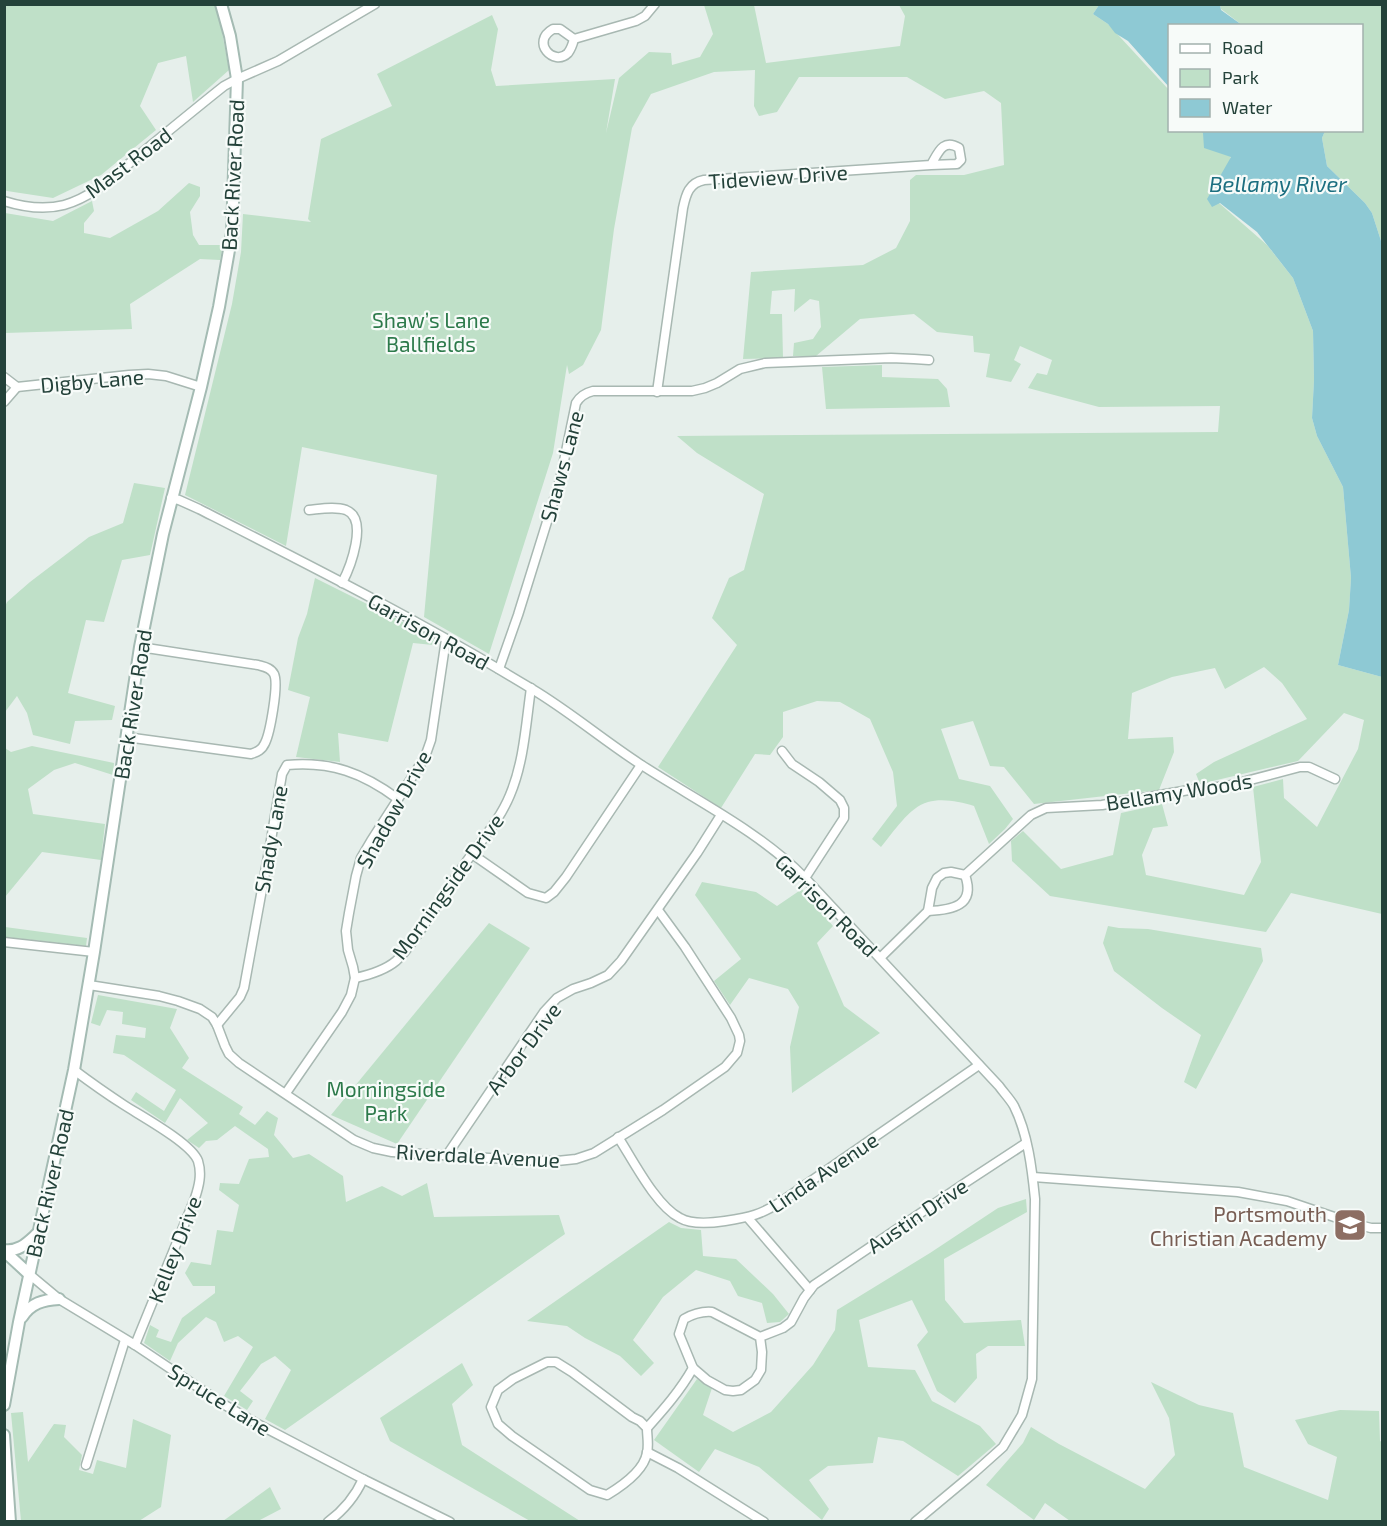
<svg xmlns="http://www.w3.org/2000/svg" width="1387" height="1526" viewBox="0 0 1387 1526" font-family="'Exo 2',sans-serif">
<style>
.green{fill:#bfe0c8}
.water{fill:#8ec9d4}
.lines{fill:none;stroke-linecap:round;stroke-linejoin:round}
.street-casing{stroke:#a8b8b2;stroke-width:11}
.secondary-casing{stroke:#a4bbb3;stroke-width:14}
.street{stroke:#fff;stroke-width:8}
.secondary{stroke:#fff;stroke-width:10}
.labels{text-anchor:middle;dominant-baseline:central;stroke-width:4.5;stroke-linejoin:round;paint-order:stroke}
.street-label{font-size:21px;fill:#24423a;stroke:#f7fbf9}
.park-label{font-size:21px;fill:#2d7a4b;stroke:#f7fbf9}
.education-label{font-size:21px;fill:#785e54;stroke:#f7fbf9;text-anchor:end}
.water-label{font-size:22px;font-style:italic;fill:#1c6f80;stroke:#f7fbf9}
</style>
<rect width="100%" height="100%" fill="#e6efeb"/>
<!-- green -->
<g class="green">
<polygon points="5,5 215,5 219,16 229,70 193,102 186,56 158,63 140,106 156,130 101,175 53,198 7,191 5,190"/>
<path d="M704,5H754L766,63L900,46L905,16L899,5H1099L1093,14L1108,24L1169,90L1170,130L1207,131L1231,156L1219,203L1267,245L1293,278L1313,331L1314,380L1312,418L1317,436L1343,487L1351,578L1349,610L1338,665L1382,677V914L1291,893L1266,932L1050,896L1012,861L1011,841L1023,831L1061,869L1113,855L1121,813L1162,804L1168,826L1153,828L1142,855L1146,875L1244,895L1261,862L1253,787L1283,779L1284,798L1317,827L1358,749L1364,720L1344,713L1298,761L1200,784L1196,774L1214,762L1307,719L1282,683L1264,667L1225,689L1215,668L1172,677L1132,693L1128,739L1173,737L1174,752L1159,790L1034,804L1004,767L990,766L973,721L941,729L959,779L990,786L1013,819L1005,829L989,844L974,806C960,802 943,798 928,802C909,807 893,833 881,847L872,839L897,806L893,772L870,719L840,702L817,701L783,712V737L770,755L755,754L721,808L658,767L737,645L712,618L729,578L744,570L764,494L697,453L677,436L1218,432L1220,406L1099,407L1028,388L1037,373L1047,375L1052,360L1020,346L1014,360L1021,364L1011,382L986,377L990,354L974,352L973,336L937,332L914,314L860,319L816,356H793L794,343L813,339L821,327L819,301L810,299L794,312L795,289L772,291L770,314H782L783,358L743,359L751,272L863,265L896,248L910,221V180L916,175H964L1004,165L1001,103L984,91L945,99L907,77H799L777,112L759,116L754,106L755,70L714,72L651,94L632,128L614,229L601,330L583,365L569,374L567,365L553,453L489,654L424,617L437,475L302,447L286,546L185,495L232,304L241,252L243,214L311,222L308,219L321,139L392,106L377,74L492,15L498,29L491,70L496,86L615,79L606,133L619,78L649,52L671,53L672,65L700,57L713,34Z"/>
<polygon points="1220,5 1382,5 1382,244 1372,213 1365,203 1327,166 1322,138 1325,131 1362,130 1362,26 1242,25 1221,9"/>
<polygon points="189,183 200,187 200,196 190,212 193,235 199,245 223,245 220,260 200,259 130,304 132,329 5,333 5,213 53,221 92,201 94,211 84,223 84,233 110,238 158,211"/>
<polygon points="882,365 882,377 938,379 947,389 950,407 826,409 822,367"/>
<polygon points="134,483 165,488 150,555 122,560 104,622 86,620 68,693 115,706 112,720 75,721 70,744 33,735 27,713 17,696 5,712 4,609 7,602 30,582 89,537 123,523"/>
<polygon points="315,578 435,638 433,645 413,643 388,742 338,733 340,762 296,757 310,697 288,690 298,638 307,614"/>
<polygon points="32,746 114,763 113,775 75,763 54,770 28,789 33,814 105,824 101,860 42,852 5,897 5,748 11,752"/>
<polygon points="702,882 756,892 777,906 802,889 833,926 817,943 844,1006 880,1033 792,1093 790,1047 799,1007 788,989 749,978 730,1005 714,981 741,959 695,895"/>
<polygon points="489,923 530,948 397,1144 331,1115"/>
<polygon points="1108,926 1119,928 1148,929 1261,948 1263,961 1196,1089 1184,1082 1201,1035 1162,1008 1114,971 1103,943"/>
<polygon points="5,927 87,938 86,946 5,937"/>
<polygon points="98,995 177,1009 170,1028 189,1058 182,1068 243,1107 239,1114 255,1125 267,1111 278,1118 274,1135 293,1158 309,1154 343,1176 346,1202 382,1186 402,1196 427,1183 434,1217 559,1215 565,1234 285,1430 265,1419 291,1370 275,1356 261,1364 240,1391 253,1401 247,1410 224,1396 253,1347 238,1336 224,1342 216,1322 206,1317 178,1343 170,1361 144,1343 150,1325 159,1330 156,1337 171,1342 182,1318 215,1293 215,1286 193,1286 185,1273 191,1262 211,1265 217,1230 233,1232 239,1205 219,1190 220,1183 239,1184 249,1159 269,1157 268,1149 235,1126 217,1140 206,1141 199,1148 187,1140 208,1123 180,1098 165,1123 131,1100 136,1092 164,1111 176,1090 124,1055 113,1053 116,1035 145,1038 146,1028 122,1024 123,1012 107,1010 100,1026 91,1023"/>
<polygon points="1026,1199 1027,1212 944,1259 945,1300 964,1323 1021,1320 1025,1346 988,1346 976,1354 977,1378 955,1403 937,1391 917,1345 928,1332 912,1300 859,1320 868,1367 915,1370 932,1401 980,1426 996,1444 958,1476 903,1441 878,1437 873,1463 828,1466 809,1480 829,1509 822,1520 759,1467 715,1449 699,1472 654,1440 697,1379 712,1388 703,1415 733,1432 771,1412 813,1365 835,1330 837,1310 930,1253 998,1208"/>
<polygon points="669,1222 681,1228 701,1230 703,1256 736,1259 773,1294 789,1314 780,1322 767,1323 762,1303 738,1296 730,1281 696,1270 663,1297 633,1340 654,1363 641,1376 620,1356 585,1338 567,1326 527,1321"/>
<polygon points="462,1363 473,1385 452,1404 462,1445 580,1521 530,1521 390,1441 380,1418"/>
<polygon points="1151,1382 1199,1405 1233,1413 1244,1467 1328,1500 1337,1457 1308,1444 1295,1420 1340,1410 1379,1411 1380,1441 1382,1442 1382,1521 1070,1521 1045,1503 1034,1520 986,1485 1023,1443 1031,1427 1059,1444 1145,1489 1175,1455 1169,1418"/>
<polygon points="23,1412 28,1462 54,1424 66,1425 64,1437 82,1455 79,1470 93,1474 97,1460 126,1468 133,1419 171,1435 161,1507 139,1521 21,1521 11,1413"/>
<polygon points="270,1487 281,1509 258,1521 223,1521"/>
</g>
<!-- water -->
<g class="water">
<polygon points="1099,5 1220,5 1221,10 1242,25 1170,26 1169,87 1128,41 1115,33 1108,24 1093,14"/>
<polygon points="1201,131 1325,131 1322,138 1327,166 1365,203 1372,213 1382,244 1382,677 1338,665 1349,610 1351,578 1343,487 1317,436 1312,418 1314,380 1313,331 1293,278 1257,232 1220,203 1212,207 1207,199 1231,157 1204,148 1203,133"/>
</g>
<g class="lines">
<!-- street casing -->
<g class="street-casing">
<g id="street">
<path d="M553,29H560L574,39C573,43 571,49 568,53C554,67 530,42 553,29Z"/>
<polyline points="574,39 636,21 645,16 655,4"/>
<path d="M4,201C23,207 45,210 64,205C93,197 115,175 138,156C166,133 195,109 224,86L237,79L278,61L375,4"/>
<polyline points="4,377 17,387 4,402"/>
<polyline points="17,387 129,375 148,374 166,376 201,387"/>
<path d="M657,392L683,208C686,194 689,183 704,180L931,165C938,153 943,138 959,148L961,160L957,164L931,165"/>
<path d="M171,498L179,500L199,509C311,566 424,623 532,689C569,711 603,740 640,764C695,800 759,831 805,878L999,1086C1004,1093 1010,1099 1014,1106C1028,1134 1032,1169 1035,1199L1032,1379L1022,1415L1003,1447L975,1472L915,1522"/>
<path d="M309,510C320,509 335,506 346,510C369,519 350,568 342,583"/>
<path d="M499,669L518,615L560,480L576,403C580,396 585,393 593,391H692L705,388L717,383L740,369L765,363L891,358L914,359L929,360"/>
<path d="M126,737L251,754C257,752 262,750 265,743C270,733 279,684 274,674C271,668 265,667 258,665L140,647"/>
<polyline points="782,751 792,764 819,782 840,800 844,808 844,818 805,878"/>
<polyline points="472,854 528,893 546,898 554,892 566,877 641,765"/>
<polyline points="965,875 1031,815 1046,808 1102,805 1189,790 1227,786 1300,767 1309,767 1335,779"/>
<path d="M928,911C952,910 976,906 965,875"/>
<polyline points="4,942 94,952"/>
<polyline points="880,958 928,911 932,888 937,878 944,873 951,872 965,875"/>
<path d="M355,978C369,975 384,971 396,961C407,951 416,937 424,925C437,906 449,886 462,868C478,844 499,822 510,795C524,762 526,723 531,688"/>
<polyline points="89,985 159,996 178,1001 200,1009 212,1017 217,1025 225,1046 229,1054 239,1063 354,1140 373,1148 392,1152 539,1161 557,1161 576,1159 594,1153 663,1110 725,1067 737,1053 740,1041 739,1035 731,1018 685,947 658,910"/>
<path d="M217,1025L240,997L244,988L271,840L282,774L287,765C331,761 363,773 398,799"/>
<path d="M74,1070C90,1082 107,1094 124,1105C141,1116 191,1143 198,1161C202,1174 199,1186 195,1198L135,1345"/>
<polyline points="286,1093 342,1012 351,995 355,978 353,967 348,950 346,931 349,913 356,876 361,858 371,841 425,757 431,740 446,639"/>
<path d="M618,1137C633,1160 656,1206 680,1218C692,1225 712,1223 725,1221C750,1217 761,1215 782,1201L979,1065"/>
<polyline points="447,1155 544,1012 557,998 573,989 591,983 608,975 621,961 697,853 721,815"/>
<polyline points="1033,1177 1238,1192 1287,1201 1355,1224 1371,1228 1382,1228"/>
<polyline points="748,1218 810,1290"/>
<polyline points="29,1274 59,1299 135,1345 223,1404 256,1423 363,1479 450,1522"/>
<path d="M760,1337L762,1352L761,1370L755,1380L741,1390L733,1391L725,1390L707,1380L693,1368L679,1334L684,1319C693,1314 701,1311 712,1312L760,1337L783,1328L791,1322L804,1298L814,1285L968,1181L1026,1143"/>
<path d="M547,1362H556L572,1372L632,1417L640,1421L647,1428C647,1436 649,1445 647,1453C644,1470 622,1486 607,1495L590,1490L512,1436L498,1424L491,1407L498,1390L513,1379Z"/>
<path d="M647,1428C664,1409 680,1391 693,1368"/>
<polyline points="647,1452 678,1468 764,1522"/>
<polyline points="86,1465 125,1340"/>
<path d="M328,1522C344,1510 355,1497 363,1479"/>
</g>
</g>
<!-- secondary casing -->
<g class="secondary-casing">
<g id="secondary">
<path d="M4,1250C19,1252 27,1243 37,1234"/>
<polyline points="4,1251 29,1274"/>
<path d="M22,1317C31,1303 43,1300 59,1299"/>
<polyline points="4,1405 19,1322 74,1070 94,952 140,647 163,534 201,387 219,307 232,233 237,79 230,36 221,4"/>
<polyline points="4,1435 10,1522"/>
</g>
</g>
<!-- street -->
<use href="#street" class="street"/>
<!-- secondary -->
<use href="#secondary" class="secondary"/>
</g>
<!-- icons -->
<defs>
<g id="school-square" transform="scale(1.725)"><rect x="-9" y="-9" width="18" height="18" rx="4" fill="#8d6e63" stroke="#f7fbf9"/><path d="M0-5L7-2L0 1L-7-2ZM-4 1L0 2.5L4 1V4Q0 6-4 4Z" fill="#fff"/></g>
</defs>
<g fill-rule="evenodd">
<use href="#school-square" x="1350" y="1225"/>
</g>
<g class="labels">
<!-- street labels -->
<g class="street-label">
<text transform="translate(128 162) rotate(-37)">Mast Road</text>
<text transform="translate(232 175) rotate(-87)">Back River Road</text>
<text transform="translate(778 176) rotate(-4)">Tideview Drive</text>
<text transform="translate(92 380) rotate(-5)">Digby Lane</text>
<text transform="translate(561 466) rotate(-75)">Shaws Lane</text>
<text transform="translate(429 631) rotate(29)">Garrison Road</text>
<text transform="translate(132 704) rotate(-81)">Back River Road</text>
<text transform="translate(1179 791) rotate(-9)">Bellamy Woods</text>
<text transform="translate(393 809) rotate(-61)">Shadow Drive</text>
<text transform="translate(270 839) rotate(-80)">Shady Lane</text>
<text transform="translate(447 886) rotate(-54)">Morningside Drive</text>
<text transform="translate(827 905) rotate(45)">Garrison Road</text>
<text transform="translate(523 1048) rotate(-53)">Arbor Drive</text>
<text transform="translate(478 1155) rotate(3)">Riverdale Avenue</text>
<text transform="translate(823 1172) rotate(-34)">Linda Avenue</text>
<text transform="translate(49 1183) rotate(-77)">Back River Road</text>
<text transform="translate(917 1215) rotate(-34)">Austin Drive</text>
<text transform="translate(174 1249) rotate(-69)">Kelley Drive</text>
<text transform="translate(220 1399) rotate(32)">Spruce Lane</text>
</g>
<!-- park labels -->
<g class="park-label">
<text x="431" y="319">Shaw’s Lane<tspan x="431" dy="24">Ballfields</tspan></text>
<text x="386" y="1088">Morningside<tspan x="386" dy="24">Park</tspan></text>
</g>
<!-- education labels -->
<g class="education-label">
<text x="1327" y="1213">Portsmouth<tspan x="1327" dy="24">Christian Academy</tspan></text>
</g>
<!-- water labels -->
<g class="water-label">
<text x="1278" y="183">Bellamy River</text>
</g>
</g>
<!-- border -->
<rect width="1387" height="1526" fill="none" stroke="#24423a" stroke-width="12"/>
<!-- legend -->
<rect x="1168" y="24" width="195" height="108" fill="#f7fbf9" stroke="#a3b1ad" stroke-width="1.5"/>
<rect x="1180" y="44" width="30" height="9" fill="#ffffff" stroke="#a3b1ad" stroke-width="1.5"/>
<text x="1222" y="54" font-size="18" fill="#24423a">Road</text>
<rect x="1180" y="69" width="30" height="18" fill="#bfe0c8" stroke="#a3b1ad" stroke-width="1.5"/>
<text x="1222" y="84" font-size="18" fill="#24423a">Park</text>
<rect x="1180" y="99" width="30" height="18" fill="#8ec9d4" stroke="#a3b1ad" stroke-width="1.5"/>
<text x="1222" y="114" font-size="18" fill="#24423a">Water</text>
</svg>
